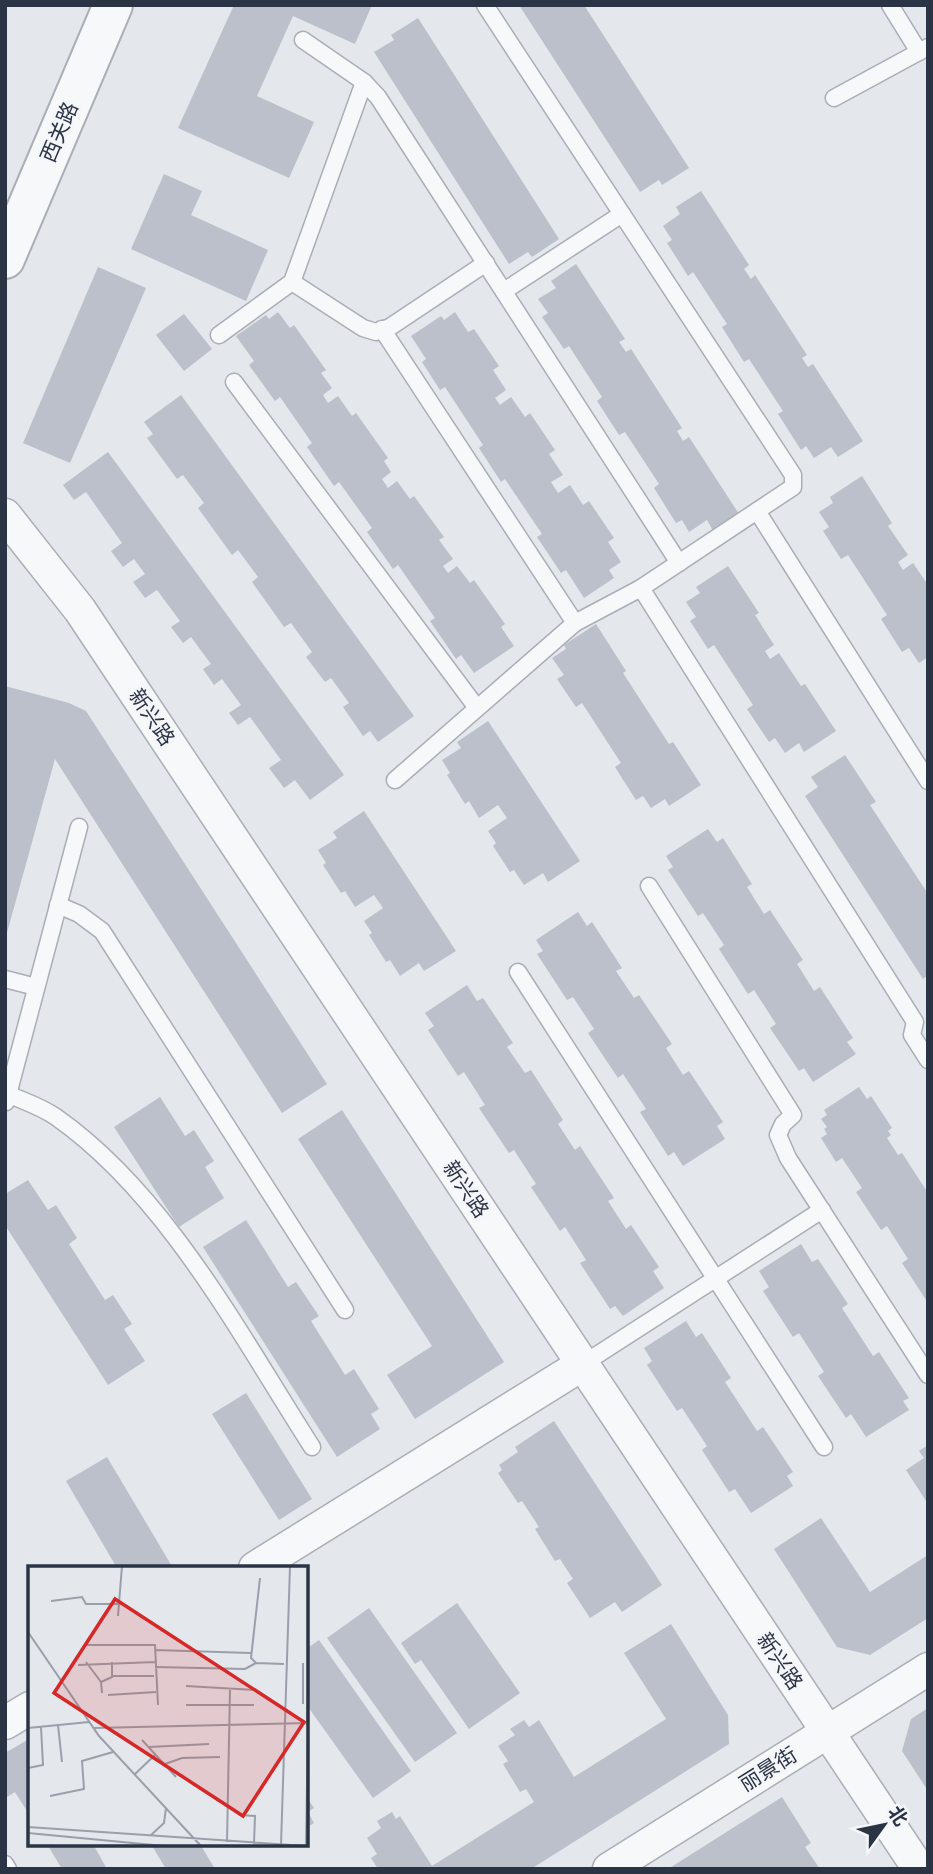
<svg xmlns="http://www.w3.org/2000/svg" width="933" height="1874" viewBox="0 0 933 1874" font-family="'Work Sans','Noto Sans SC',sans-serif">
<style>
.building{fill:#bbc0ca}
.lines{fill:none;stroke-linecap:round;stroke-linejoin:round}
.service-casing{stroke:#a9aeb7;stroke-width:19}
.minor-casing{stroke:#a9aeb7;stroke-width:35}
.tertiary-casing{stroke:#a9aeb7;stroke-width:42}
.service{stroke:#f7f8fa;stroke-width:16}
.minor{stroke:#f7f8fa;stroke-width:32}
.tertiary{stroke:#f7f8fa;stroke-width:38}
.labels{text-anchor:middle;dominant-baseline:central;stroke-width:5;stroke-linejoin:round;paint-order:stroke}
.street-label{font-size:21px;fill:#2b3445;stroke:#f4f6f9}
.inset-road{fill:none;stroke:#9a9fa9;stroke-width:2}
.view{fill:#d62828;fill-opacity:0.15;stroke:#d62828;stroke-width:3.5}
.inset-edge{fill:none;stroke:#2b3445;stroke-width:3.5}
</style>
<rect width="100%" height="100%" fill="#e4e7ec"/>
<!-- building -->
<g class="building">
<polygon points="234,5 372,5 355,44 293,16 257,96 314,122 289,178 178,128"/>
<polygon points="519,5 584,5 689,168 662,185 659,180 640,192"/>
<polygon points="418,18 559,239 532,257 528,252 509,264 374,52 394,40 391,35"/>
<polygon points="164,174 202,191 191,215 268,250 246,301 131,249"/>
<polygon points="701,191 749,265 744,269 751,279 755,275 807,355 802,358 808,367 813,364 863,441 838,457 831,447 814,458 806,446 801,450 778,414 783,411 749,359 744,362 722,327 727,324 693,272 688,276 667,243 672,240 663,226 680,214 676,207"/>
<polygon points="576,264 625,339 619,342 626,352 631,349 682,428 677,431 683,441 689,437 739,514 713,531 707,520 689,532 682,520 676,523 654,488 659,484 625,432 619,435 597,401 602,397 569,346 564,349 542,317 548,313 538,299 556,288 551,281"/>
<polygon points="98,267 146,288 70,463 23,443"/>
<polygon points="278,312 290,328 294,325 326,370 321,373 332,388 323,395 328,403 338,396 352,416 356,413 388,458 384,461 391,472 382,479 388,488 397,481 410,499 414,496 444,537 439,540 453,559 443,566 448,573 457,566 470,583 474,580 505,624 501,627 514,646 474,673 461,655 456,659 430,621 435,618 398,565 393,569 367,532 372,528 339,482 334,486 307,447 312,443 280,397 275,401 249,365 254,361 236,336 266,315 269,319"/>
<polygon points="455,312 468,332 474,329 499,366 493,370 506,390 495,398 500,405 511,397 525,417 530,413 555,450 549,454 563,475 551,482 558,493 570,485 583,505 589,501 614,538 608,542 621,562 609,570 614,578 584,598 566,570 561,573 537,537 542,534 505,479 501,482 479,448 483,445 445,387 440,390 422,362 426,359 411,336 441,316 444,320"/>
<polygon points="184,314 212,349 184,371 156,335"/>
<polygon points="181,395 414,716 378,742 370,731 363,736 343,707 349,703 331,678 325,682 306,657 312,652 291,623 284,627 252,582 258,577 238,550 232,555 198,508 204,503 183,475 177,479 147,438 153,434 144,422"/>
<polygon points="108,452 344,775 310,800 295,780 284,788 269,768 281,760 250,717 238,725 229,713 241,705 222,679 214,685 203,669 211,664 191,637 183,643 171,627 180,621 157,590 145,598 133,582 145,574 134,559 123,567 111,551 122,543 86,492 74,500 63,485"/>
<polygon points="862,476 892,523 888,526 908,555 898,562 903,570 913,563 928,585 928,657 919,663 909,648 902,652 881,619 887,615 848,555 841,559 823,531 829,527 819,512 833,503 830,497"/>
<polygon points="728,566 759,613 755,615 774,645 765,651 770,659 779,653 801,686 805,684 836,731 804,752 799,743 785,753 775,738 769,742 747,709 753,705 714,645 708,649 690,621 696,617 686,602 700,593 696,587"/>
<polygon points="596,624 626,671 623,673 669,744 673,742 701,785 669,806 665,799 651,808 643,796 636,800 615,767 621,763 582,703 576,707 557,679 564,675 552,658 566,649 564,645"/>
<polygon points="5,686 69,703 86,711 327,1084 282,1113 55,759 5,940"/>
<polygon points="488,721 580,861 548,882 543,873 524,885 514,870 510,872 493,846 496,843 488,831 507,818 498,805 479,818 469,801 465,804 447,775 450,773 442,760 461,748 457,742"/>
<polygon points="845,755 876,802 870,805 928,894 928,975 923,979 805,796 818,787 811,777"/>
<polygon points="364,811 456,951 424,971 419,963 400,976 390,960 386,962 369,935 372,933 364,921 383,908 374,895 355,907 345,891 341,893 323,865 326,863 318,850 337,838 333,832"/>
<polygon points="708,829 717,842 723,838 752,884 747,887 764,914 770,910 803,960 797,964 814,991 820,987 853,1038 847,1042 856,1054 813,1082 804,1068 799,1071 770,1028 776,1024 754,990 748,994 719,949 724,945 703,913 698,916 668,870 673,867 666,856"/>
<polygon points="578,912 587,926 592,922 622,968 616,971 634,998 639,995 672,1044 666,1048 683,1075 689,1071 723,1122 717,1126 725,1139 683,1166 674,1152 668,1156 640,1112 646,1109 623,1074 618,1078 588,1033 594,1029 573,997 567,1000 537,954 543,951 536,940"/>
<polygon points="467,985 477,1001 483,998 513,1043 507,1047 525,1073 531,1070 563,1120 558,1124 575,1150 580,1146 614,1198 608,1201 626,1229 631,1225 659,1267 653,1271 664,1288 623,1316 615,1306 610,1309 580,1263 586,1260 565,1227 560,1231 531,1187 536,1184 514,1150 509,1153 479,1108 485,1105 464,1072 458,1076 428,1030 434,1026 425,1013"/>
<polygon points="859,1087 867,1099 871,1096 892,1128 888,1131 891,1135 887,1138 898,1155 902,1153 928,1193 928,1303 902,1263 908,1259 887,1226 881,1230 856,1192 862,1188 842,1158 836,1162 821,1138 827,1134 824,1129 827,1127 821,1119 827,1115 824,1110"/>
<polygon points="160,1097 185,1136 194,1130 214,1161 205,1167 224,1198 179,1227 114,1127"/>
<polygon points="342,1110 504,1362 415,1419 387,1375 432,1346 298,1139"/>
<polygon points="28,1180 48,1210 56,1205 77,1238 69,1244 105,1300 113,1295 132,1324 124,1329 145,1361 108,1385 5,1225 5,1194"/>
<polygon points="246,1220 288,1287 296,1282 319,1316 311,1321 345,1375 354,1369 379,1409 371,1414 380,1429 337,1457 203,1247"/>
<polygon points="801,1244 812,1262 818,1259 848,1304 842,1308 873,1356 879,1352 909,1398 903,1401 909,1410 866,1437 851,1414 846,1418 818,1376 824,1372 799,1333 793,1337 763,1291 769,1287 759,1271"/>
<polygon points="686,1321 696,1337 702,1333 731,1378 725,1382 757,1431 763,1427 793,1472 787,1476 793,1486 751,1513 735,1489 729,1492 702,1450 707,1446 682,1408 677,1411 647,1365 652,1361 644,1348"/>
<polygon points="246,1393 312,1499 279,1520 212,1414"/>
<polygon points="554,1421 662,1585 622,1612 615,1602 590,1618 567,1583 573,1579 560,1559 555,1561 535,1529 539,1527 522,1501 518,1503 498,1473 502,1470 499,1465 518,1452 515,1447"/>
<polygon points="928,1445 928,1504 906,1470 924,1458 919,1451"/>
<polygon points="107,1457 173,1568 117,1568 66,1481"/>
<polygon points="821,1518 870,1592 928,1555 928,1618 870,1655 837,1647 774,1549"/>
<polygon points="457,1603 520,1693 469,1729 421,1660 415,1664 401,1643"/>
<polygon points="369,1608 457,1733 415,1762 327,1638"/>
<polygon points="671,1624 728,1715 729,1744 531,1869 378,1869 371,1858 377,1854 367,1838 381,1828 377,1821 392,1812 396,1819 400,1816 432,1866 534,1802 526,1789 520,1792 503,1764 508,1761 498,1746 515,1735 510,1729 524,1720 529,1727 539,1720 574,1777 666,1719 624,1653"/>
<polygon points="319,1640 411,1771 373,1798 306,1704 306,1649"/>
<polygon points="928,1708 928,1791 902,1751 911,1719"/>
<polygon points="29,1739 30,1740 30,1816 15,1792 5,1798 5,1753"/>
<polygon points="306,1796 314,1808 308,1812 314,1823 306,1828"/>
<polygon points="782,1797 811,1843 805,1847 820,1869 668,1869"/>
<polygon points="47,1844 93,1844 107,1869 62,1869"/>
<polygon points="151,1844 200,1844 215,1869 166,1869"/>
</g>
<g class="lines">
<!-- service casing -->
<g class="service-casing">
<g id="service">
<polyline points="890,5 919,52"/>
<polyline points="303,40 364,82 378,97 679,563"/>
<polyline points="834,98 928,47"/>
<polyline points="292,282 363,328 376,332 390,327 486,263"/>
<polyline points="504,291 622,214"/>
<polyline points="382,329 575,623"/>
<polyline points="219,335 292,282 364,82"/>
<polyline points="234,382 477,708"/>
<polyline points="757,511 928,781"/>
<polyline points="641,588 915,1022 912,1035 928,1060"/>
<polyline points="395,780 575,623 641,588 793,487 793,475 485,5"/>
<polyline points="649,886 793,1115 783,1124 778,1135 788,1158 928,1375"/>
<polyline points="58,905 79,914 102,931 345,1310"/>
<polyline points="518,972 824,1447"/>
<polyline points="5,979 36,987"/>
<path d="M8,1094C23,1101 42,1107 56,1117C167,1195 240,1335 312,1447"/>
<polyline points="6,1102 79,827"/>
<polyline points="583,1364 822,1210"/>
<polyline points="5,1864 8,1869"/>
</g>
</g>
<!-- minor casing -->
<g class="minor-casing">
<g id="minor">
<polyline points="5,515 80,610 919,1869"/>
<polyline points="255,1568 583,1364"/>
<polyline points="5,1723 30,1708"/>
<polyline points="609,1869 928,1669"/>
</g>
</g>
<!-- tertiary casing -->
<g class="tertiary-casing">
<polyline id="tertiary" points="5,259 113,5"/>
</g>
<!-- service -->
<use href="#service" class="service"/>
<!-- minor -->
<use href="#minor" class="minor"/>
<!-- tertiary -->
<use href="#tertiary" class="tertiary"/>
</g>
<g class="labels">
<!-- street labels -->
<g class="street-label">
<text transform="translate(59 132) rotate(-67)">西关路</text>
<text transform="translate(152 717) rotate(56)">新兴路</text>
<text transform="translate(466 1189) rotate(56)">新兴路</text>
<text transform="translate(780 1661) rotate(56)">新兴路</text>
<text transform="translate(768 1769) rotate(-32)">丽景街</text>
</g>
</g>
<!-- overview -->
<g transform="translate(28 1566)">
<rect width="280" height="280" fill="#e4e7ec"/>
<path class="inset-road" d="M232,12L223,92L228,97L256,98M23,35L54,31L58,38H91M90,50L94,0M0,66L71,170L173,280M280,76V100M57,79H127L130,139M127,84L223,87M58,96L73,116L74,127M275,97V138M50,99L127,96M127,101L217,103L228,97M84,110H126M73,116L84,111V96M158,120L227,124M80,129L128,126M158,139H226M279,157L280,122M30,159L34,196M0,162L61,156M66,162L280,157M114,174L148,211M121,181L181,178M137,198L154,192L192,191M0,202L15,199L13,161M107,208L128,188M22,230L56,223L54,195L85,186M211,249L227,250L226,278M0,261L278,280M0,267L136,280M123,269L136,257L138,242M199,276L202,124M253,279L262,0M278,280L280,158"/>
<path class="view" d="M87,33L276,156L215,250L26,127Z"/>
<rect width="280" height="280" class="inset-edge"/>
</g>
<!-- border -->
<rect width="933" height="1874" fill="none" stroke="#2b3445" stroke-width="14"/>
<!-- north arrow -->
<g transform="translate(884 1825) rotate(57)" stroke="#f4f6f9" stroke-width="5" paint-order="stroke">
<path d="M0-5L12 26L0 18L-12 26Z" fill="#2b3445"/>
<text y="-10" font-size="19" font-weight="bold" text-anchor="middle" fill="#2b3445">北</text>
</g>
</svg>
